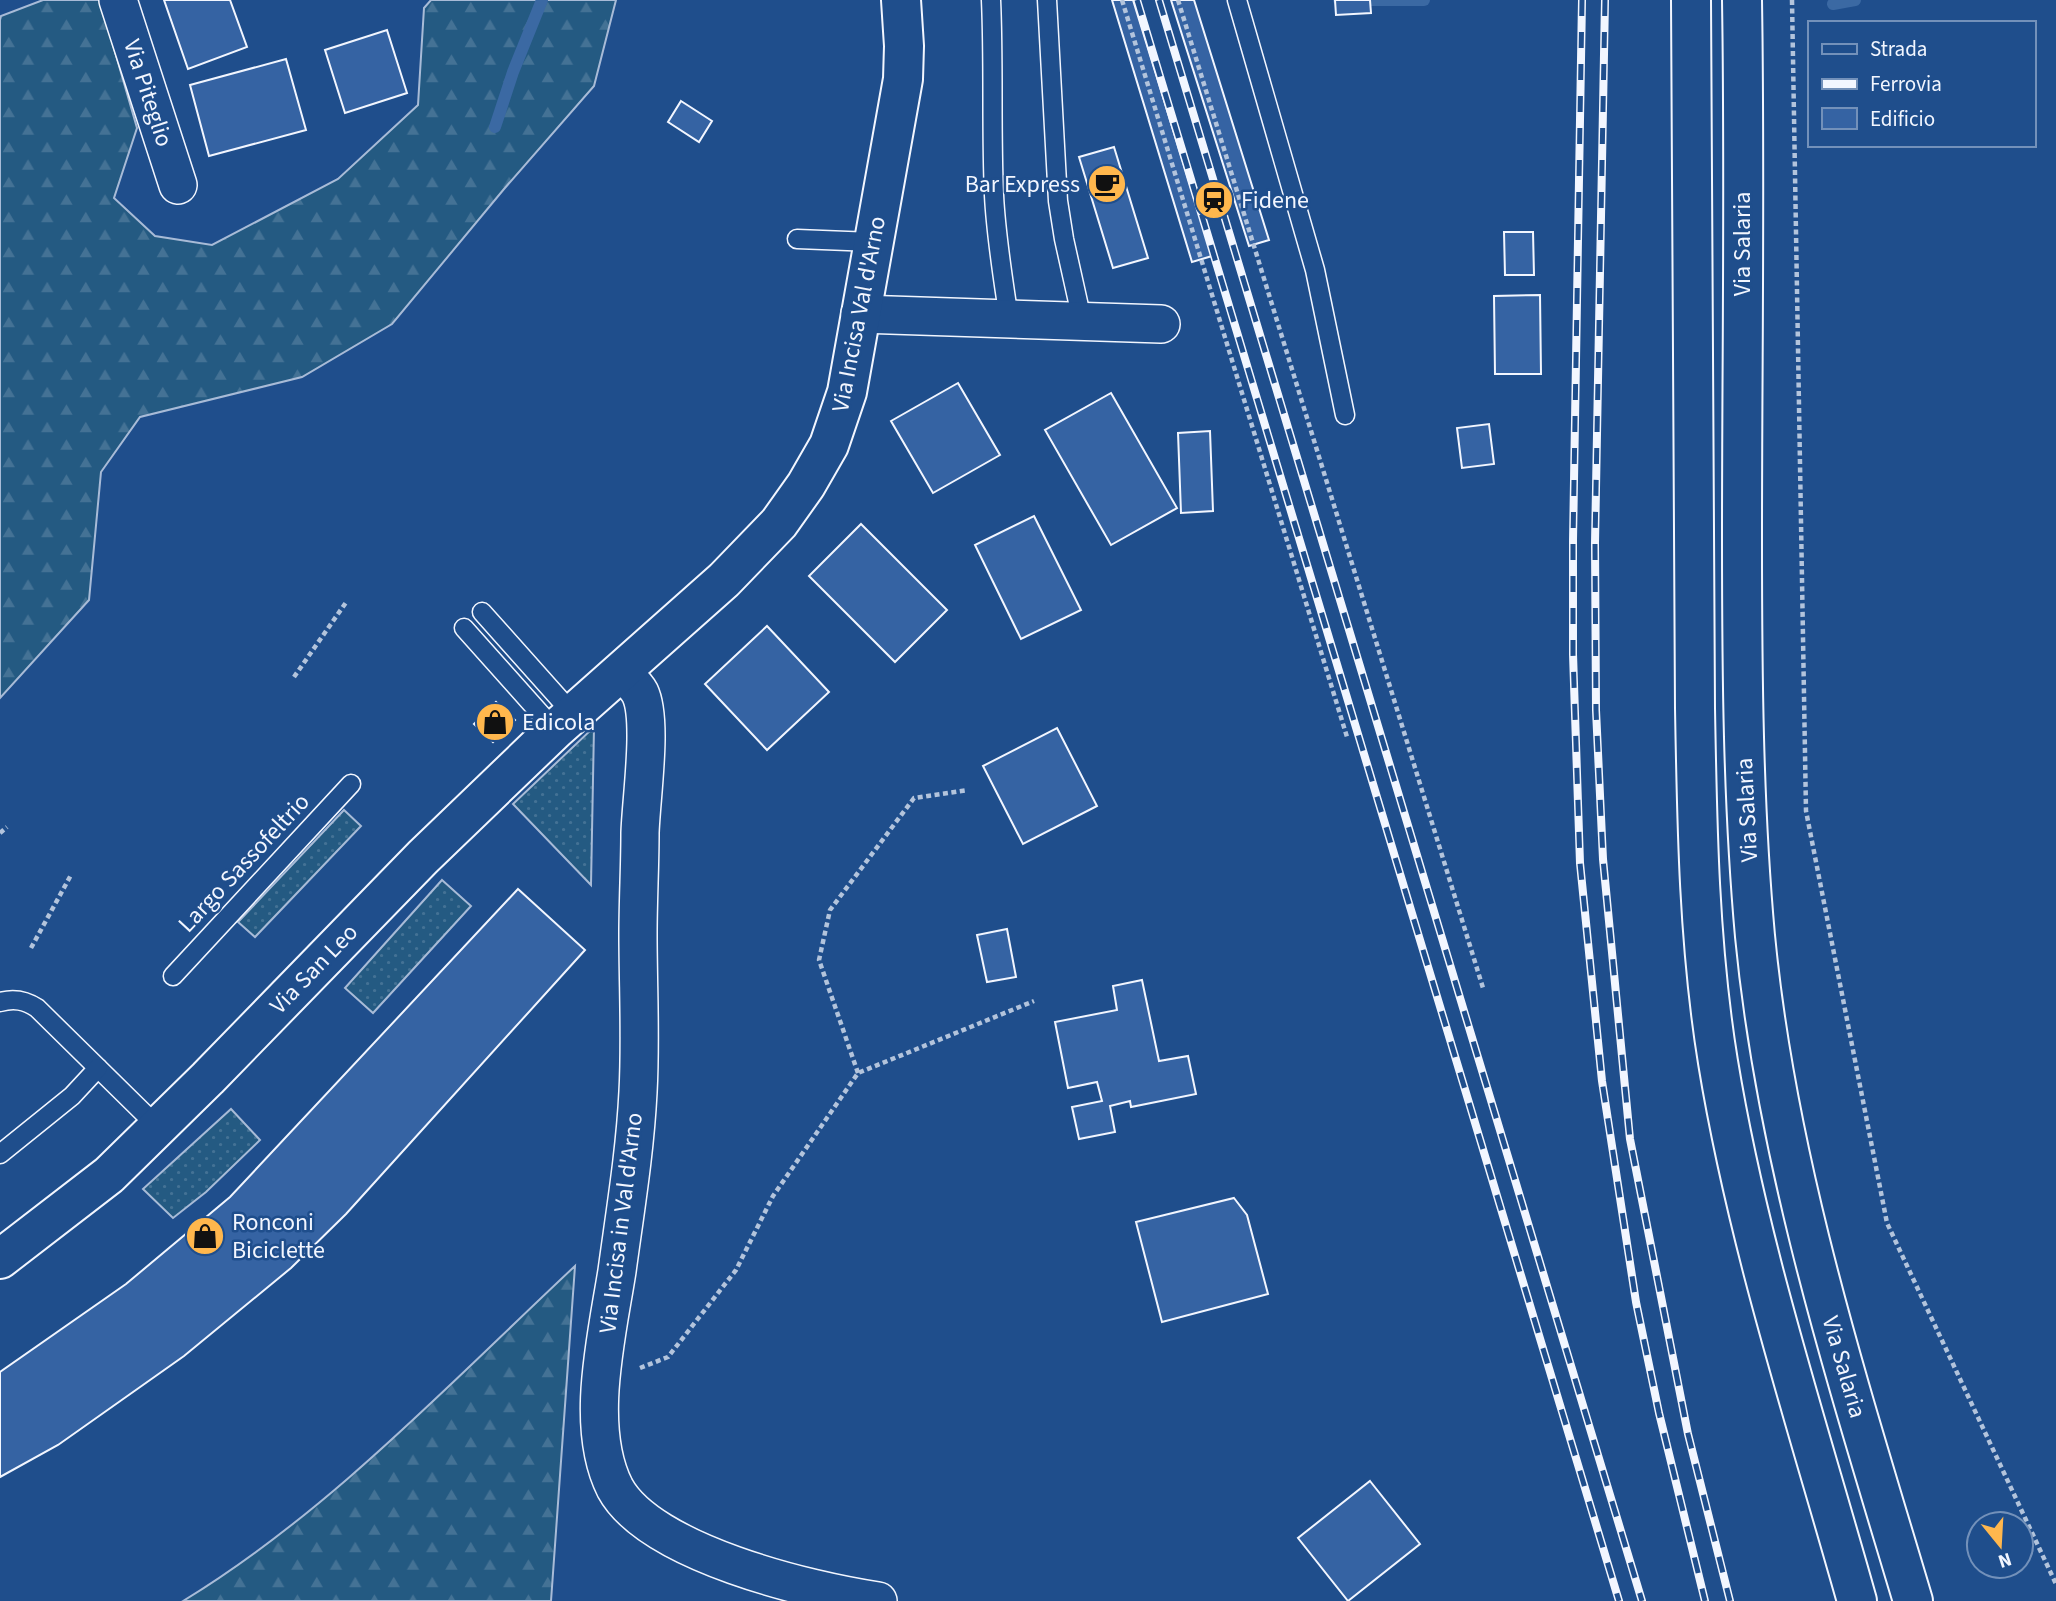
<svg xmlns="http://www.w3.org/2000/svg" width="2056" height="1601" viewBox="0 0 2056 1601" font-family="'Source Sans 3',sans-serif">
<style>
.grass{fill:url(#grass-dots);stroke:#a8bbd7;stroke-width:2}
.forest{fill:url(#forest-firs);stroke:#a8bbd7;stroke-width:2}
.lines{fill:none;stroke-linecap:round;stroke-linejoin:round}
.stream{stroke:#3b69a3;stroke-width:12}
.building{fill:#3563a3;stroke:#f2f6ff;stroke-width:2}
.lane-casing{stroke:#f2f6ff;stroke-width:21}
.street-casing{stroke:#f2f6ff;stroke-width:40}
.secondary-casing{stroke:#f2f6ff;stroke-width:42}
.primary-casing{stroke:#f2f6ff;stroke-width:42}
.path{stroke:#b3c4dc;stroke-width:4.5;stroke-dasharray:5 3.5;stroke-linecap:butt}
.lane{stroke:#1f4e8c;stroke-width:18}
.street{stroke:#1f4e8c;stroke-width:37}
.secondary{stroke:#1f4e8c;stroke-width:38}
.primary{stroke:#1f4e8c;stroke-width:38}
.rail-casing{stroke:#f2f6ff;stroke-width:8}
.rail{stroke:#1f4e8c;stroke-width:5;stroke-dasharray:16;stroke-linecap:butt}
.labels{text-anchor:middle;dominant-baseline:central;stroke-width:5;stroke-linejoin:round;paint-order:stroke}
.street-label{font-size:24px;fill:#f2f6ff;stroke:#1f4e8c}
.poi-label{font-size:24px;fill:#f2f6ff;stroke:#1f4e8c;text-anchor:start}
</style>
<defs>
<pattern id="grass-dots" width="8" height="8" patternUnits="userSpaceOnUse" patternTransform="scale(1.75)"><rect width="8" height="8" fill="#245a82"/><path d="M2 2h.1M6 6h.1" fill="none" stroke="#447295" stroke-width="1.8" stroke-linecap="round"/></pattern>
<pattern id="forest-firs" width="22" height="20" patternUnits="userSpaceOnUse" patternTransform="scale(1.75)"><rect width="22" height="20" fill="#245a82"/><path d="M5 1l3.5 6h-7zM16 11l3.5 6h-7z" fill="#447295"/></pattern>
</defs>
<rect width="100%" height="100%" fill="#1f4e8c"/>
<!-- grass -->
<g class="grass">
<polygon points="594,727 591,885 513,804"/>
<polygon points="344,810 361,826 255,937 238,922"/>
<polygon points="442,880 471,906 373,1013 345,988"/>
<polygon points="231,1109 260,1140 206,1192 173,1218 143,1189"/>
</g>
<!-- forest -->
<g class="forest">
<polygon points="43,0 100,0 137,128 114,198 155,236 212,245 338,179 418,105 424,8 431,0 616,0 594,86 504,189 392,324 302,377 140,417 101,472 89,600 0,698 0,20 1,16"/>
<path d="M575,1266L551,1601H183C328,1513 452,1381 575,1266Z"/>
</g>
<g class="lines">
<!-- stream -->
<g class="stream">
<polyline points="1339,0 1424,0"/>
<polyline points="1833,4 1855,0"/>
<polyline points="495,127 513,72 542,0"/>
</g>
</g>
<!-- building -->
<g class="building">
<polygon points="164,0 230,0 247,47 188,69"/>
<polygon points="1112,0 1133,0 1212,256 1192,262"/>
<polygon points="1171,0 1194,0 1269,240 1249,246"/>
<polygon points="1335,0 1370,0 1371,13 1336,15"/>
<polygon points="387,30 407,93 345,113 325,50"/>
<polygon points="286,59 306,130 209,156 190,85"/>
<polygon points="681,101 712,121 699,142 668,122"/>
<polygon points="1114,147 1148,258 1113,268 1079,157"/>
<polygon points="1504,232 1533,232 1534,275 1505,275"/>
<polygon points="1540,295 1541,374 1495,374 1494,296"/>
<polygon points="958,383 1000,455 933,493 891,421"/>
<polygon points="1111,393 1177,508 1111,545 1045,430"/>
<polygon points="1489,424 1494,464 1462,468 1457,428"/>
<polygon points="1210,431 1213,511 1181,513 1178,433"/>
<polygon points="1034,516 1081,610 1021,639 975,545"/>
<polygon points="861,524 947,610 895,662 809,576"/>
<polygon points="767,626 829,692 767,750 705,684"/>
<polygon points="496,702 515,720 493,742 474,724"/>
<polygon points="1057,728 1097,806 1023,844 983,766"/>
<polygon points="518,889 585,950 346,1214 291,1268 184,1356 58,1445 0,1477 0,1372 126,1284 230,1197"/>
<polygon points="1007,929 1016,977 987,982 977,935"/>
<polygon points="1142,980 1159,1061 1188,1056 1196,1094 1131,1107 1130,1101 1110,1106 1115,1132 1079,1139 1072,1107 1102,1101 1097,1082 1068,1088 1055,1022 1117,1010 1113,986"/>
<polygon points="1234,1198 1247,1215 1268,1294 1162,1322 1136,1222"/>
<polygon points="1370,1481 1420,1544 1348,1601 1298,1538"/>
</g>
<g class="lines">
<!-- lane casing -->
<g class="lane-casing">
<g id="lane">
<path d="M991,0C994,65 991,130 994,195C996,237 1003,278 1009,319"/>
<polyline points="1047,0 1058,201 1064,239 1082,320"/>
<polyline points="1237,0 1315,270 1345,415"/>
<polyline points="797,239 873,242"/>
<polyline points="482,612 573,714"/>
<polyline points="464,628 555,730"/>
<polyline points="173,976 351,784"/>
<path d="M0,1002C14,998 25,1000 37,1008L158,1127"/>
<polyline points="0,1154 72,1096 98,1068"/>
</g>
</g>
<!-- street casing -->
<g class="street-casing">
<g id="street">
<polyline points="118,0 178,185"/>
<polyline points="860,314 1161,324"/>
<path d="M621,672C627,678 636,685 640,693C653,720 641,799 640,833C640,866 638,900 638,934C638,987 641,1039 638,1092C635,1152 625,1212 617,1271C607,1335 584,1427 615,1488C650,1553 810,1591 878,1601"/>
</g>
</g>
<!-- secondary casing -->
<g class="secondary-casing">
<polyline id="secondary" points="0,1259 109,1175 208,1078 423,857 555,730 724,580 779,523 806,485 829,445 847,392 903,79 904,46 901,0"/>
</g>
<!-- primary casing -->
<g class="primary-casing">
<g id="primary">
<path d="M1691,0L1695,708C1697,826 1699,946 1718,1062C1748,1245 1807,1423 1857,1601"/>
<path d="M1742,0C1745,179 1742,358 1742,538C1742,671 1743,804 1755,936C1777,1164 1848,1383 1913,1601"/>
</g>
</g>
<!-- path -->
<g class="path">
<polyline points="1122,0 1347,737"/>
<polyline points="1178,0 1483,988"/>
<polyline points="1792,0 1806,811 1887,1223 2056,1584"/>
<polyline points="294,677 347,601"/>
<polyline points="0,833 7,827"/>
<polyline points="31,948 71,875"/>
<polyline points="858,1073 819,960 830,910 914,798 968,790"/>
<polyline points="640,1368 668,1357 736,1270 773,1196 858,1073 1034,1001"/>
</g>
<!-- lane -->
<use href="#lane" class="lane"/>
<!-- street -->
<use href="#street" class="street"/>
<!-- secondary -->
<use href="#secondary" class="secondary"/>
<!-- primary -->
<use href="#primary" class="primary"/>
<!-- rail casing -->
<g class="rail-casing">
<g id="rail">
<polyline points="1137,0 1619,1601"/>
<polyline points="1159,0 1642,1601"/>
<polyline points="1582,0 1573,541 1573,654 1580,863 1602,1081 1636,1302 1659,1413 1705,1601"/>
<polyline points="1605,0 1595,543 1596,710 1603,859 1630,1139 1688,1434 1730,1601"/>
</g>
</g>
<!-- rail -->
<use href="#rail" class="rail"/>
</g>
<!-- icons -->
<defs>
<g id="cafe-disc" transform="scale(2.0125)"><circle r="9.5" fill="#ffb74d" stroke="#1f4e8c"/><path d="M-5.5-4.5H6V0H3Q3 3.5 0 3.5H-2.5Q-5.5 3.5-5.5 0ZM3-3.2v2h1.7v-2ZM-6 4.5H4V6H-6Z" fill="#111"/></g>
<g id="station-disc" transform="scale(2.0125)"><circle r="9.5" fill="#ffb74d" stroke="#1f4e8c"/><path d="M-3-6H3Q5-6 5-4V2Q5 4 3 4L4.5 6H3L1.5 4h-3L-3 6H-4.5L-3 4Q-5 4-5 2V-4Q-5-6-3-6ZM-3.5-4v3h7v-3ZM-3.5 1v1.5H-2V1ZM2 1v1.5H3.5V1Z" fill="#111"/></g>
<g id="shop-disc" transform="scale(2.0125)"><circle r="9.5" fill="#ffb74d" stroke="#1f4e8c"/><path d="M-5-2.5h2.3a2.7 3.5 0 0 1 5.4 0H5L5.5 6h-11ZM-1.5-2.5h3a1.5 2.3 0 0 0-3 0Z" fill="#111"/></g>
</defs>
<g fill-rule="evenodd">
<use href="#cafe-disc" x="1107" y="184"/>
<use href="#station-disc" x="1214" y="200"/>
<use href="#shop-disc" x="495" y="722"/>
<use href="#shop-disc" x="205" y="1236"/>
</g>
<g class="labels">
<!-- street labels -->
<g class="street-label">
<text transform="translate(148 93) rotate(72)">Via Piteglio</text>
<text transform="translate(1742 244) rotate(-90)">Via Salaria</text>
<text transform="translate(859 314) rotate(-79)">Via Incisa Val d'Arno</text>
<text transform="translate(1747 810) rotate(-93)">Via Salaria</text>
<text transform="translate(244 863) rotate(-47)">Largo Sassofeltrio</text>
<text transform="translate(314 969) rotate(-46)">Via San Leo</text>
<text transform="translate(621 1223) rotate(-83)">Via Incisa in Val d'Arno</text>
<text transform="translate(1844 1367) rotate(74)">Via Salaria</text>
</g>
<!-- poi labels -->
<g class="poi-label">
<text x="1080" y="184" text-anchor="end">Bar Express</text>
<text x="1241" y="200">Fidene</text>
<text x="522" y="722">Edicola</text>
<text x="232" y="1222">Ronconi<tspan x="232" dy="28">Biciclette</tspan></text>
</g>
</g>
<!-- legend -->
<rect x="1808" y="21" width="228" height="126" fill="#1f4e8c" stroke="#7391ba" stroke-width="2"/>
<rect x="1822" y="44" width="35" height="10" fill="#1f4e8c" stroke="#7391ba" stroke-width="2"/>
<text x="1870" y="56" font-size="21" fill="#f2f6ff">Strada</text>
<rect x="1822" y="79" width="35" height="10" fill="#f2f6ff" stroke="#7391ba" stroke-width="2"/>
<text x="1870" y="91" font-size="21" fill="#f2f6ff">Ferrovia</text>
<rect x="1822" y="108" width="35" height="21" fill="#3563a3" stroke="#7391ba" stroke-width="2"/>
<text x="1870" y="126" font-size="21" fill="#f2f6ff">Edificio</text>
<!-- north arrow -->
<g transform="translate(2000 1545) rotate(162)"><circle r="33" fill="#1f4e8c" stroke="#7391ba" stroke-width="2"/>
<path d="M0-5L12 26L0 18L-12 26Z" fill="#ffb74d"/>
<text y="-10" font-size="19" font-weight="bold" text-anchor="middle" fill="#f2f6ff">N</text>
</g>
</svg>
